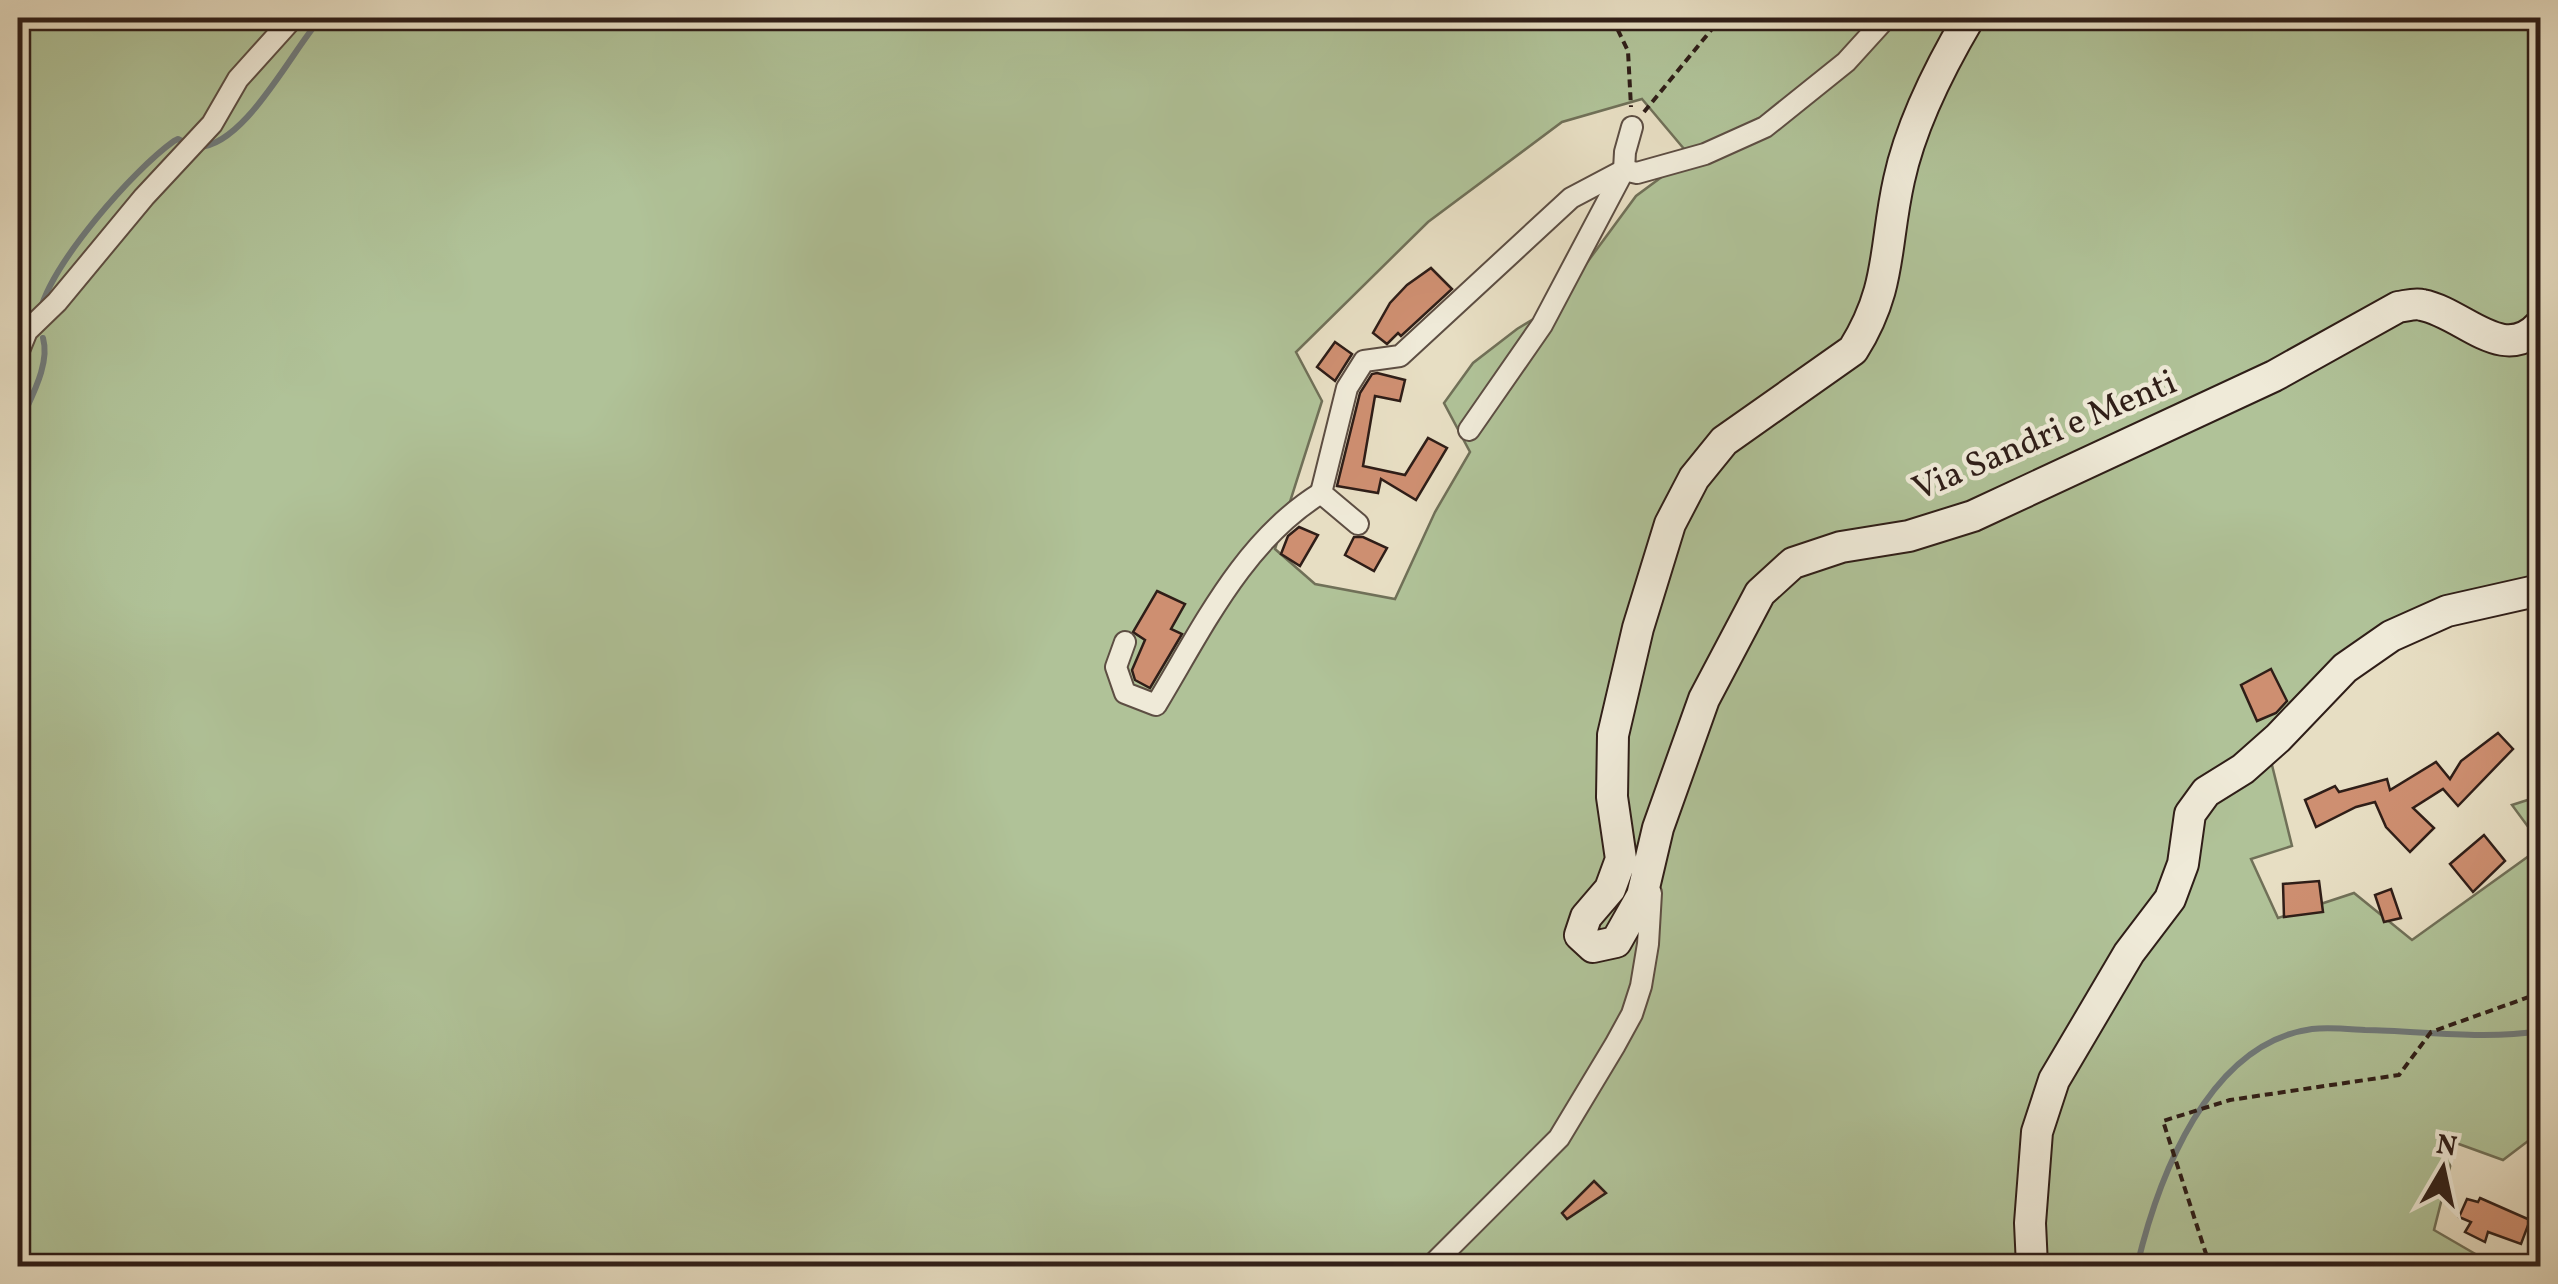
<svg xmlns="http://www.w3.org/2000/svg" width="2558" height="1284" viewBox="0 0 2558 1284" font-family="Vollkorn,serif">
<style>
.green{fill:#b0c298;stroke:#707058;stroke-width:2.5;fill-rule:evenodd}
.lines{fill:none;stroke-linecap:round;stroke-linejoin:round}
.stream{stroke:#707b7c;stroke-width:6}
.building{fill:#ce8f71;stroke:#2f1e18;stroke-width:2.5}
.minor-casing{stroke:#5d4e43;stroke-width:24}
.secondary-casing{stroke:#2f1e18;stroke-width:34}
.path{stroke:#2f1e18;stroke-width:4;stroke-dasharray:8 5;stroke-linecap:butt}
.minor{stroke:#efead8;stroke-width:20}
.secondary{stroke:#efead8;stroke-width:30}
.labels{text-anchor:middle;dominant-baseline:central;stroke-width:9;stroke-linejoin:round;paint-order:stroke}
.street-label{font-size:35px;fill:#2f1e18;stroke:#efead8}
</style>
<rect width="100%" height="100%" fill="#e7dec3"/>
<filter id="stains"><feTurbulence type="fractalNoise" baseFrequency=".002" numOctaves="4"/><feColorMatrix values="0 0 0 0 .2 0 0 0 0 .09 0 0 0 0 .02 0 0 0 .5 -.17"/></filter>
<radialGradient id="worn" r=".72"><stop offset=".6" stop-color="#630" stop-opacity="0"/><stop offset="1" stop-color="#630" stop-opacity=".3"/></radialGradient>
<!-- green -->
<g class="green">
<path d="M18,18H2540V593L2400,636L2269,753L2292,846L2251,859L2278,918L2354,893L2412,940L2540,848V1132L2503,1160L2456,1143L2434,1230L2496,1266H18ZM1642,99L1690,156L1636,196L1555,306L1517,329L1473,363L1444,403L1470,452L1435,512L1395,599L1315,584L1275,549L1322,401L1296,352L1428,222L1562,122Z"/>
<polygon points="2540,796 2540,843 2512,805"/>
</g>
<g class="lines">
<!-- stream -->
<g class="stream">
<path d="M198,147C245,146 292,50 321,18"/>
<path d="M40,311C53,262 132,171 174,141L178,139L186,143"/>
<path d="M18,428C28,402 51,366 43,338"/>
<path d="M2137,1266C2158,1178 2208,1043 2312,1029C2329,1027 2348,1029 2365,1030C2423,1031 2484,1040 2540,1031"/>
</g>
</g>
<!-- building -->
<g class="building">
<polygon points="1431,268 1452,289 1401,336 1398,333 1387,344 1373,333 1390,303 1407,285"/>
<polygon points="1335,342 1352,354 1335,381 1317,367"/>
<polygon points="1377,373 1405,380 1400,401 1375,396 1363,466 1405,475 1428,438 1447,448 1416,500 1381,479 1378,493 1337,486 1360,393 1372,374"/>
<polygon points="1299,527 1318,535 1300,566 1281,554 1288,536"/>
<polygon points="1354,537 1363,537 1387,548 1374,571 1345,555"/>
<polygon points="1157,591 1185,604 1171,629 1182,634 1150,688 1135,680 1132,670 1145,640 1133,632"/>
<polygon points="2271,669 2287,701 2276,713 2257,721 2241,685"/>
<polygon points="2498,733 2513,749 2458,806 2443,789 2413,808 2434,828 2410,852 2386,827 2375,802 2356,807 2316,827 2305,800 2335,786 2339,792 2387,779 2390,790 2436,762 2450,779 2461,761"/>
<polygon points="2484,835 2505,861 2473,892 2450,864"/>
<polygon points="2319,881 2323,912 2284,917 2283,884"/>
<polygon points="2391,889 2401,918 2384,922 2375,895"/>
<polygon points="1594,1181 1606,1193 1567,1219 1562,1213"/>
<polygon points="2480,1198 2530,1220 2521,1244 2488,1232 2485,1242 2465,1232 2471,1222 2459,1217 2467,1199 2478,1202"/>
</g>
<g class="lines">
<!-- minor casing -->
<g class="minor-casing">
<g id="minor">
<polyline points="18,353 27,331 57,302 144,197 212,124 238,79 293,18"/>
<polyline points="1469,430 1542,325 1624,170 1625,152 1632,127"/>
<polyline points="1358,524 1321,493 1347,388 1364,361 1400,356 1571,198 1624,170 1637,173 1705,154 1765,127 1846,62 1886,18"/>
<path d="M1125,642L1116,667L1125,693L1156,705C1202,629 1243,541 1321,493"/>
<polyline points="1431,1266 1559,1138 1615,1045 1632,1014 1641,986 1648,944 1651,893"/>
</g>
</g>
<!-- secondary casing -->
<g class="secondary-casing">
<g id="secondary">
<path d="M1969,18C1940,67 1911,124 1899,180C1884,247 1892,288 1853,350L1724,441L1694,478L1670,524L1638,628L1613,735L1612,797L1621,859L1610,889L1586,917L1580,935L1593,947L1616,942L1642,896L1658,828L1704,699L1760,593L1793,563L1841,547L1909,536L1973,516L2274,376L2398,307C2406,306 2415,303 2422,305C2464,313 2503,366 2540,325"/>
<polyline points="2032,1266 2030,1223 2037,1132 2054,1080 2129,953 2170,899 2183,864 2190,814 2206,792 2243,769 2278,738 2345,668 2391,636 2447,611 2540,590"/>
</g>
</g>
<!-- path -->
<g class="path">
<polyline points="1612,18 1628,51 1631,107"/>
<polyline points="1644,112 1721,18"/>
<polyline points="2202,1266 2208,1260 2163,1121 2230,1100 2399,1075 2431,1032 2540,993"/>
</g>
<!-- minor -->
<use href="#minor" class="minor"/>
<!-- secondary -->
<use href="#secondary" class="secondary"/>
</g>
<g class="labels">
<!-- street labels -->
<g class="street-label">
<text transform="translate(2045 437) rotate(-23)">Via Sandri e Menti</text>
</g>
</g>
<!-- margin -->
<rect width="2558" height="1284" fill="none" stroke="#e7dec3" stroke-width="60"/>
<rect x="20" y="20" width="2518" height="1244" fill="none" stroke="#2f1e18" stroke-width="5"/>
<rect x="30" y="30" width="2498" height="1224" fill="none" stroke="#2f1e18" stroke-width="2.5"/>
<!-- north arrow -->
<g transform="translate(2443 1169) rotate(9)" stroke="#efead8" stroke-width="8" paint-order="stroke">
<path d="M0-8L18 38L0 25L-18 38Z" fill="#2f1e18"/>
<text y="-15" font-size="28" font-weight="bold" text-anchor="middle" fill="#2f1e18">N</text>
</g>
<rect width="100%" height="100%" filter="url(#stains)"/>
<rect width="100%" height="100%" fill="url(#worn)"/>
</svg>
